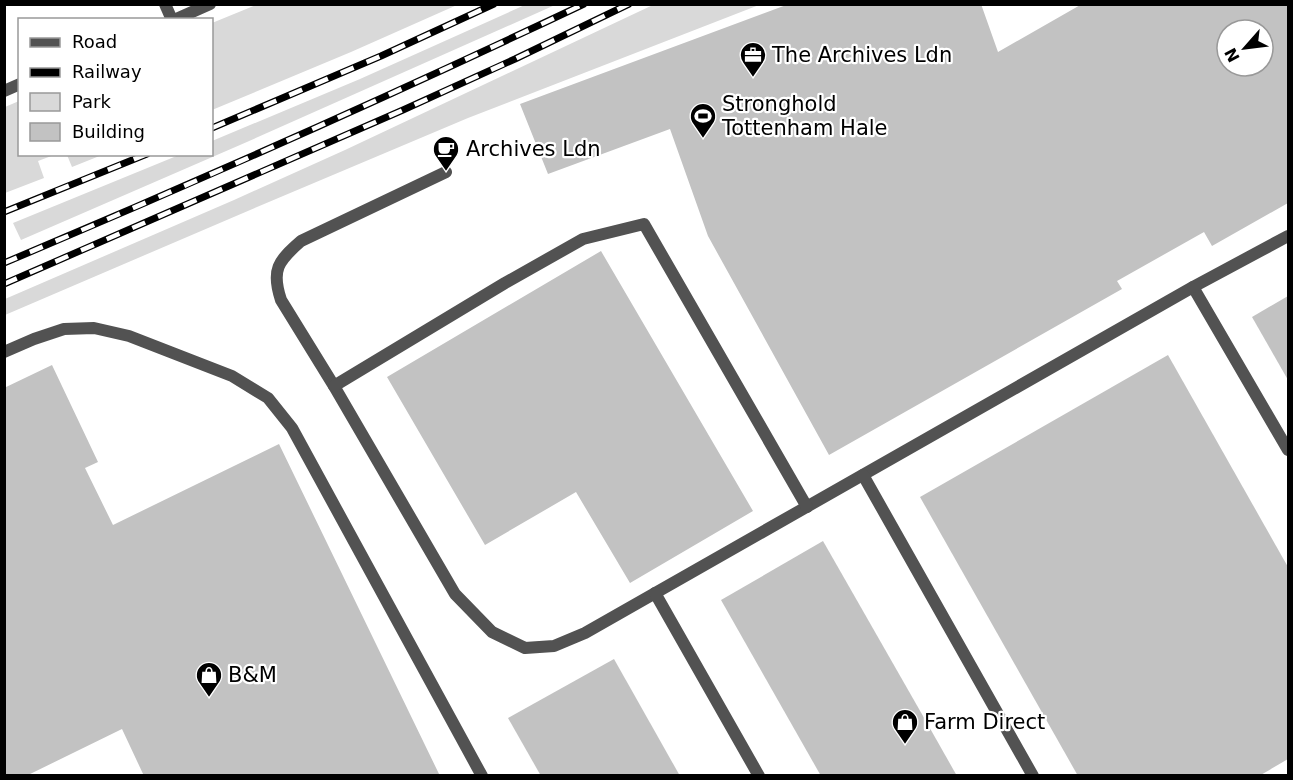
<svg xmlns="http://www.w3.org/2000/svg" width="1293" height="780" viewBox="0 0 1293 780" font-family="'DejaVu Sans',sans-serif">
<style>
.green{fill:#d9d9d9}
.building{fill:#c2c2c2;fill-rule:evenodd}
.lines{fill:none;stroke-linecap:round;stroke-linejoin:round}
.lane{stroke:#525252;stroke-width:12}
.street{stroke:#525252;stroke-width:12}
.rail-casing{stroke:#000;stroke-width:7}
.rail{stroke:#fff;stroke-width:4.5;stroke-dasharray:14;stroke-linecap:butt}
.labels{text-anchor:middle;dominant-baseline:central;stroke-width:4.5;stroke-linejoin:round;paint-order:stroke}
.poi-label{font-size:21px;fill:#000;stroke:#fff;text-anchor:start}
</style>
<rect width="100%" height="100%" fill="#fff"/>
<!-- green -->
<g class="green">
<polygon points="527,4 555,5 240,145 21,240 13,223 179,155 212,154 212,141 360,79"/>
<polygon points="655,4 759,5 468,118 257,207 5,315 5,299 234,200 345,150"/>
<polygon points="256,5 256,4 457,5 351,52 212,110 212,23"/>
<polygon points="19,101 20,154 54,155 38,161 44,178 5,193 5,107"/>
<polygon points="67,155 67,154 102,155 72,167"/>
</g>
<!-- building -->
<g class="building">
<path d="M789,4H981L998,52L1082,4H1288V203L1212,246L1204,232L1117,281L1122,289L829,455L708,236L670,129L548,174L520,104ZM1227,30H1263V66H1227Z"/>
<polygon points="601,251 753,511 630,583 576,492 485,545 387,377"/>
<polygon points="1288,296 1288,380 1252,317"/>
<polygon points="1168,355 1288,567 1288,759 1259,776 1078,776 920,497"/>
<polygon points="52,365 98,462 85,468 113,525 279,444 440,776 144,776 122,729 26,776 4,776 4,388"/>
<polygon points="823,541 923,716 957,776 821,776 721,600"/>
<polygon points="614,659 680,776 541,776 508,718"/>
</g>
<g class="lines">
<!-- lane -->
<g class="lane">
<path d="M446,172L301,241C278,261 271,270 281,300L334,386L455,594L492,632L525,648L554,646L585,633L1193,287L1288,450"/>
<polyline points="1193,287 1288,236"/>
<polyline points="4,352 34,339 64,329 94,328 129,336 232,376 268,398 292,428 482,776"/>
<polyline points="334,386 505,283 583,239 644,224 807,507"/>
<polyline points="863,475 1033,776"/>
<polyline points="655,593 759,776"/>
</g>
<!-- street -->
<g class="street">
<polyline points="165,4 172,20"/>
<polyline points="174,20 210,4"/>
<polyline points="4,91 20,84"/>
</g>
<!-- rail casing -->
<g class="rail-casing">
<g id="rail">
<polyline points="212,128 381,56 494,4"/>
<polyline points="4,212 147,154"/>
<path d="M4,263C199,181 392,95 584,4"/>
<polyline points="4,284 403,110 515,59 629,4"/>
</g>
</g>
<!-- rail -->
<use href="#rail" class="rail"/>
</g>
<!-- icons -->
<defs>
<g id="office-pin" transform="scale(1.35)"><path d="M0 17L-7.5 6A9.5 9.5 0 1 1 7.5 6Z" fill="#000" stroke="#fff"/><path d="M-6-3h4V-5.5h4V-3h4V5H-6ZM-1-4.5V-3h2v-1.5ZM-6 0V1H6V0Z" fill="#fff"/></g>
<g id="stadium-pin" transform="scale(1.35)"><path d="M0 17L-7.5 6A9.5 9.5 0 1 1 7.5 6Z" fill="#000" stroke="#fff"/><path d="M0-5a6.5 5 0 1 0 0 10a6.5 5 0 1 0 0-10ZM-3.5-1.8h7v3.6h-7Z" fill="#fff"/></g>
<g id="cafe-pin" transform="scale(1.35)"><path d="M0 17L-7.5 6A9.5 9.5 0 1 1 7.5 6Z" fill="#000" stroke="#fff"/><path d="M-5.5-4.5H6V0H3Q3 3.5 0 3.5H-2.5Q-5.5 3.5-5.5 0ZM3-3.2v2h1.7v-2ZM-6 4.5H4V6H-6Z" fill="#fff"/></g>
<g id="shop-pin" transform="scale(1.35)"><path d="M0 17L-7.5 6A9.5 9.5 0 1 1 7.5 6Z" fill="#000" stroke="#fff"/><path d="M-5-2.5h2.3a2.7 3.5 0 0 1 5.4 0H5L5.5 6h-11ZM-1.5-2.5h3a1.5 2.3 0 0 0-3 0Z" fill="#fff"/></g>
</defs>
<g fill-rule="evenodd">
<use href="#office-pin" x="753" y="55"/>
<use href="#stadium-pin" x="703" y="116"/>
<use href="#cafe-pin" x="446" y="149"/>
<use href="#shop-pin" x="209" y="675"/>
<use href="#shop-pin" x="905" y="722"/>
</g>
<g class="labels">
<!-- poi labels -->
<g class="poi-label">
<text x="772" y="55">The Archives Ldn</text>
<text x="722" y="104">Stronghold<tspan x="722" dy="24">Tottenham Hale</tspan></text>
<text x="466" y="149">Archives Ldn</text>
<text x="228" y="675">B&amp;M</text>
<text x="924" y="722">Farm Direct</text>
</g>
</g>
<!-- border -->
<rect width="1293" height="780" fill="none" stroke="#000000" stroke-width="12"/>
<!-- legend -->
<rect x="18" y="18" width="195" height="138" fill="#ffffff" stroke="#999999" stroke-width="1.5"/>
<rect x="30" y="38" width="30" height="9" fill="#525252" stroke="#999999" stroke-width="1.5"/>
<text x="72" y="48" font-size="18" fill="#000000">Road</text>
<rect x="30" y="68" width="30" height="9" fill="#000000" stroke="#999999" stroke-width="1.5"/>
<text x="72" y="78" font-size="18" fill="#000000">Railway</text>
<rect x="30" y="93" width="30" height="18" fill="#d9d9d9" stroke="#999999" stroke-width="1.5"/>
<text x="72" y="108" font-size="18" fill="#000000">Park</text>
<rect x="30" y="123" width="30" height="18" fill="#c2c2c2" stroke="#999999" stroke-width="1.5"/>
<text x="72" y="138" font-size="18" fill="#000000">Building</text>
<!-- north arrow -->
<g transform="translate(1245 48) rotate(242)"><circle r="28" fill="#ffffff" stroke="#999999" stroke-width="1.5"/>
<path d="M0-4.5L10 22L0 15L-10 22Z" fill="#000000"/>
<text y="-9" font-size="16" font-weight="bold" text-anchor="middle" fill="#000000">N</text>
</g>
</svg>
